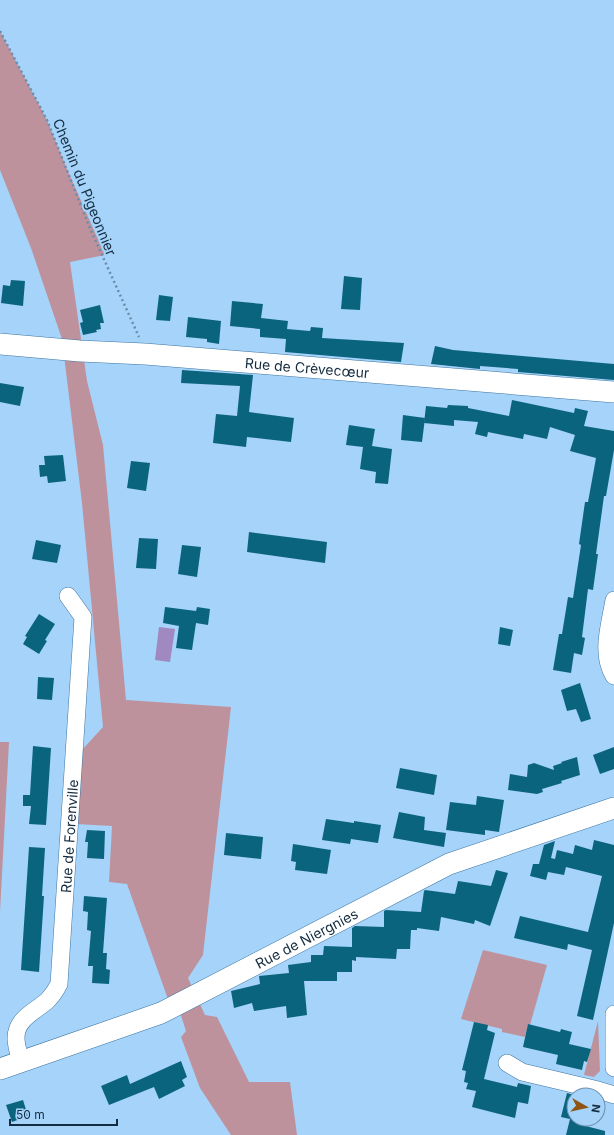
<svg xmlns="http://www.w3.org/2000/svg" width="614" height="1135" viewBox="0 0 614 1135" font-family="Inter,sans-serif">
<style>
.green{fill:#be929c}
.water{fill:#a088c0}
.building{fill:#0b647e}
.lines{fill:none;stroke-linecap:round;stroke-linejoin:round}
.minor-casing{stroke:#3c75a1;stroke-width:18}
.tertiary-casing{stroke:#3c75a1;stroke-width:22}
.path{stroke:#688cab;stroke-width:2.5;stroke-dasharray:2 3;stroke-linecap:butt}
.minor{stroke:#fff;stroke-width:17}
.tertiary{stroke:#fff;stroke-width:21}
.labels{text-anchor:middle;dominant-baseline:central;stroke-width:4;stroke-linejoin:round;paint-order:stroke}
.street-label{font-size:14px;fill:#142c3f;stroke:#a5d3fa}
</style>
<rect width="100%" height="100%" fill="#a5d3fa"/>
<!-- green -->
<g class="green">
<polygon points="0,31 47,120 67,169 105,255 70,262 87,381 103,445 126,700 231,707 203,955 188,978 205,1015 217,1017 249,1082 290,1082 297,1135 231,1135 200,1088 181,1037 186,1031 175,997 169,1002 127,884 109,882 112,826 76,824 81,751 103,727 82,503 62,339 31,248 0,170"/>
<polygon points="0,742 9,742 0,912"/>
<polygon points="483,950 547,965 530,1025 528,1025 525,1037 502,1032 502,1029 461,1019"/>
<polygon points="598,1021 600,1071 594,1077 584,1075"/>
</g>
<!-- water -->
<polygon class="water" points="159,627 175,629 170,662 155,660"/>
<!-- building -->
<g class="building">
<polygon points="344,276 362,278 360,310 341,309"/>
<polygon points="11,280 25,281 23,306 1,303 3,285 10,286"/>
<polygon points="159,295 173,297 170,321 156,320"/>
<polygon points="232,301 263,304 261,318 288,321 287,329 310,331 311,327 323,328 322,338 404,343 401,362 285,352 286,339 260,337 260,329 230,326"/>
<polygon points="100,305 104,323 100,323 101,329 96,330 97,332 83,335 80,323 83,322 80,310"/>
<polygon points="188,317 221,321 219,344 207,342 207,339 186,337"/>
<polygon points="435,346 453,350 614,364 614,380 518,372 518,369 480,366 480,369 431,364"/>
<polygon points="182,370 253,375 249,412 294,418 291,442 247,437 246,447 213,443 216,414 237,416 240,386 181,383"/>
<polygon points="0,383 24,387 20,406 0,402"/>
<polygon points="512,400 574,413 575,408 588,411 584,426 614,431 614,450 606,496 604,496 596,554 598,554 593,590 588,589 582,637 585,638 582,655 574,653 571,673 553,670 559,634 562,634 568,597 573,598 581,545 579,544 585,502 588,502 596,458 570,451 575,435 550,427 547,439 524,434 523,439 488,432 487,437 475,434 478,422 454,420 454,426 424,423 426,406 447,408 448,405 468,406 468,408 509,416"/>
<polygon points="403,415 425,418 422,442 401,440"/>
<polygon points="349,425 375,429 372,446 392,449 388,484 375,483 376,472 360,469 363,447 346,445"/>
<polygon points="63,455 66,481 48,483 47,476 40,477 39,465 45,465 44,456"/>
<polygon points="131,461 150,463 146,491 127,488"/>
<polygon points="249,532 327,542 325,563 247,552"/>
<polygon points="139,538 158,539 156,569 136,568"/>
<polygon points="36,540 61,545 57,563 32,559"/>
<polygon points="182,545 201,547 197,577 178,574"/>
<polygon points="165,607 196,611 197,607 210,609 208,625 196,623 192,650 176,648 179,626 163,623"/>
<polygon points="39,614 55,624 45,640 47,641 39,654 23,644 27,637 25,636"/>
<polygon points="500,627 513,630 510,646 498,644"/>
<polygon points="38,677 54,678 52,700 37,699"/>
<polygon points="580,683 591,719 581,722 576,709 567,711 561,690"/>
<polygon points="33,746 51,748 46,825 29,824 31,806 23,806 23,795 30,795"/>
<polygon points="614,747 614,769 600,774 593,755"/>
<polygon points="577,757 580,775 561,781 562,783 542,789 543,792 537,794 508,790 510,774 527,777 528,765 534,763 554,770 553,766 562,763 561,762"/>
<polygon points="400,768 437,775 434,795 396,788"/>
<polygon points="477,796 504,800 499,832 485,830 485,835 446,830 450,802 476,805"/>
<polygon points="399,812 425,817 424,830 446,833 444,847 393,838"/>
<polygon points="326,819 354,823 354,821 381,825 378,843 351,839 350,844 322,840"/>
<polygon points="87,830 105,831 104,859 87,858 88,842 85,842"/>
<polygon points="226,833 263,837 261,859 224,855"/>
<polygon points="594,840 614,845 614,923 593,1020 577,1016 592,950 568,944 567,950 514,938 520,916 588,932 602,876 566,867 564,875 548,872 546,880 530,876 533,864 539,864 544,845 555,841 551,858 555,859 557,850 573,854 575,845 592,850"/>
<polygon points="293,844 331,850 327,874 295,870 296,862 291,861"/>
<polygon points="29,847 45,848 42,896 44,896 39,972 21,970"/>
<polygon points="496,870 508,873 490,926 475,920 474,924 441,917 439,931 417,928 417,930 411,930 410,949 397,949 396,959 356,957 356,961 352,960 352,972 337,972 337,981 304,981 307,1015 287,1018 286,1006 254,1011 252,1003 234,1008 231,991 260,984 259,976 289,973 288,965 311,962 311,955 323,955 324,946 352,947 352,928 355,926 384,927 384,911 386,910 421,912 424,891 425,890 455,894 458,881 491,886"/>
<polygon points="84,896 107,898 103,953 107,953 106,969 110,970 109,984 92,983 93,966 88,966 91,931 87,930 88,912 83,911"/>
<polygon points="474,1022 488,1025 487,1030 495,1033 484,1079 517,1087 518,1083 531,1086 528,1104 518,1102 515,1118 472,1107 476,1091 466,1089 468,1083 464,1082 466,1071 462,1070"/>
<polygon points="528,1024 560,1032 561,1029 572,1032 569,1044 591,1049 587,1062 584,1061 582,1070 556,1064 558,1055 523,1047"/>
<polygon points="181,1061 187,1077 182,1080 185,1086 159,1099 154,1087 109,1105 101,1086 127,1075 130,1084"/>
<polygon points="567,1093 574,1095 574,1119 584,1119 582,1125 605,1131 605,1135 566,1135 570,1119 561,1117"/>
<polygon points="23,1100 28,1116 12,1122 6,1105"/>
</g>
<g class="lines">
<!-- minor casing -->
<g class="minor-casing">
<g id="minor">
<path d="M614,600C610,625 600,653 614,676"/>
<polyline points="614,1014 614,1068"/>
<path id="s1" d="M21,1062C19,1054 16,1046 16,1038C16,1019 34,1012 47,1001C52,996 56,990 59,984L83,617L68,596"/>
<polyline points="507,1063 522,1072 598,1090 614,1095"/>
</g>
</g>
<!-- tertiary casing -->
<g class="tertiary-casing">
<g id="tertiary">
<path id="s2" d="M0,344L80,351L145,354L614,392"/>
<path id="s3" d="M0,1069L161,1013L449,864L614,808"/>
</g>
</g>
<!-- path -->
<polyline class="path" points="0,31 47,120 89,226 139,337"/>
<!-- minor -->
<use href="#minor" class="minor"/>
<!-- tertiary -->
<use href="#tertiary" class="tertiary"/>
</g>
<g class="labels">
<!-- street labels -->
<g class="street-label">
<text transform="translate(85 187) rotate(68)">Chemin du Pigeonnier</text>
<text stroke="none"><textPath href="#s2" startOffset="308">Rue de Crèvecœur</textPath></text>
<text stroke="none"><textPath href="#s1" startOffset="244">Rue de Forenville</textPath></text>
<text stroke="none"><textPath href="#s3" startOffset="334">Rue de Niergnies</textPath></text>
</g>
</g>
<!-- north arrow -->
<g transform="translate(586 1107) rotate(98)"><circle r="19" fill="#a5d3fa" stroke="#6b90af"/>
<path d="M0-3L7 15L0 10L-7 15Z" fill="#8f5510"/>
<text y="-6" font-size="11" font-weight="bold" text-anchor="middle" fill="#142c3f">N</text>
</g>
<!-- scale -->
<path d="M10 1119v6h107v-6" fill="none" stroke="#142c3f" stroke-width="2"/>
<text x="16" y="1119" font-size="12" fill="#142c3f" stroke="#a5d3fa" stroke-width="3" paint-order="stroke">50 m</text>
</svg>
